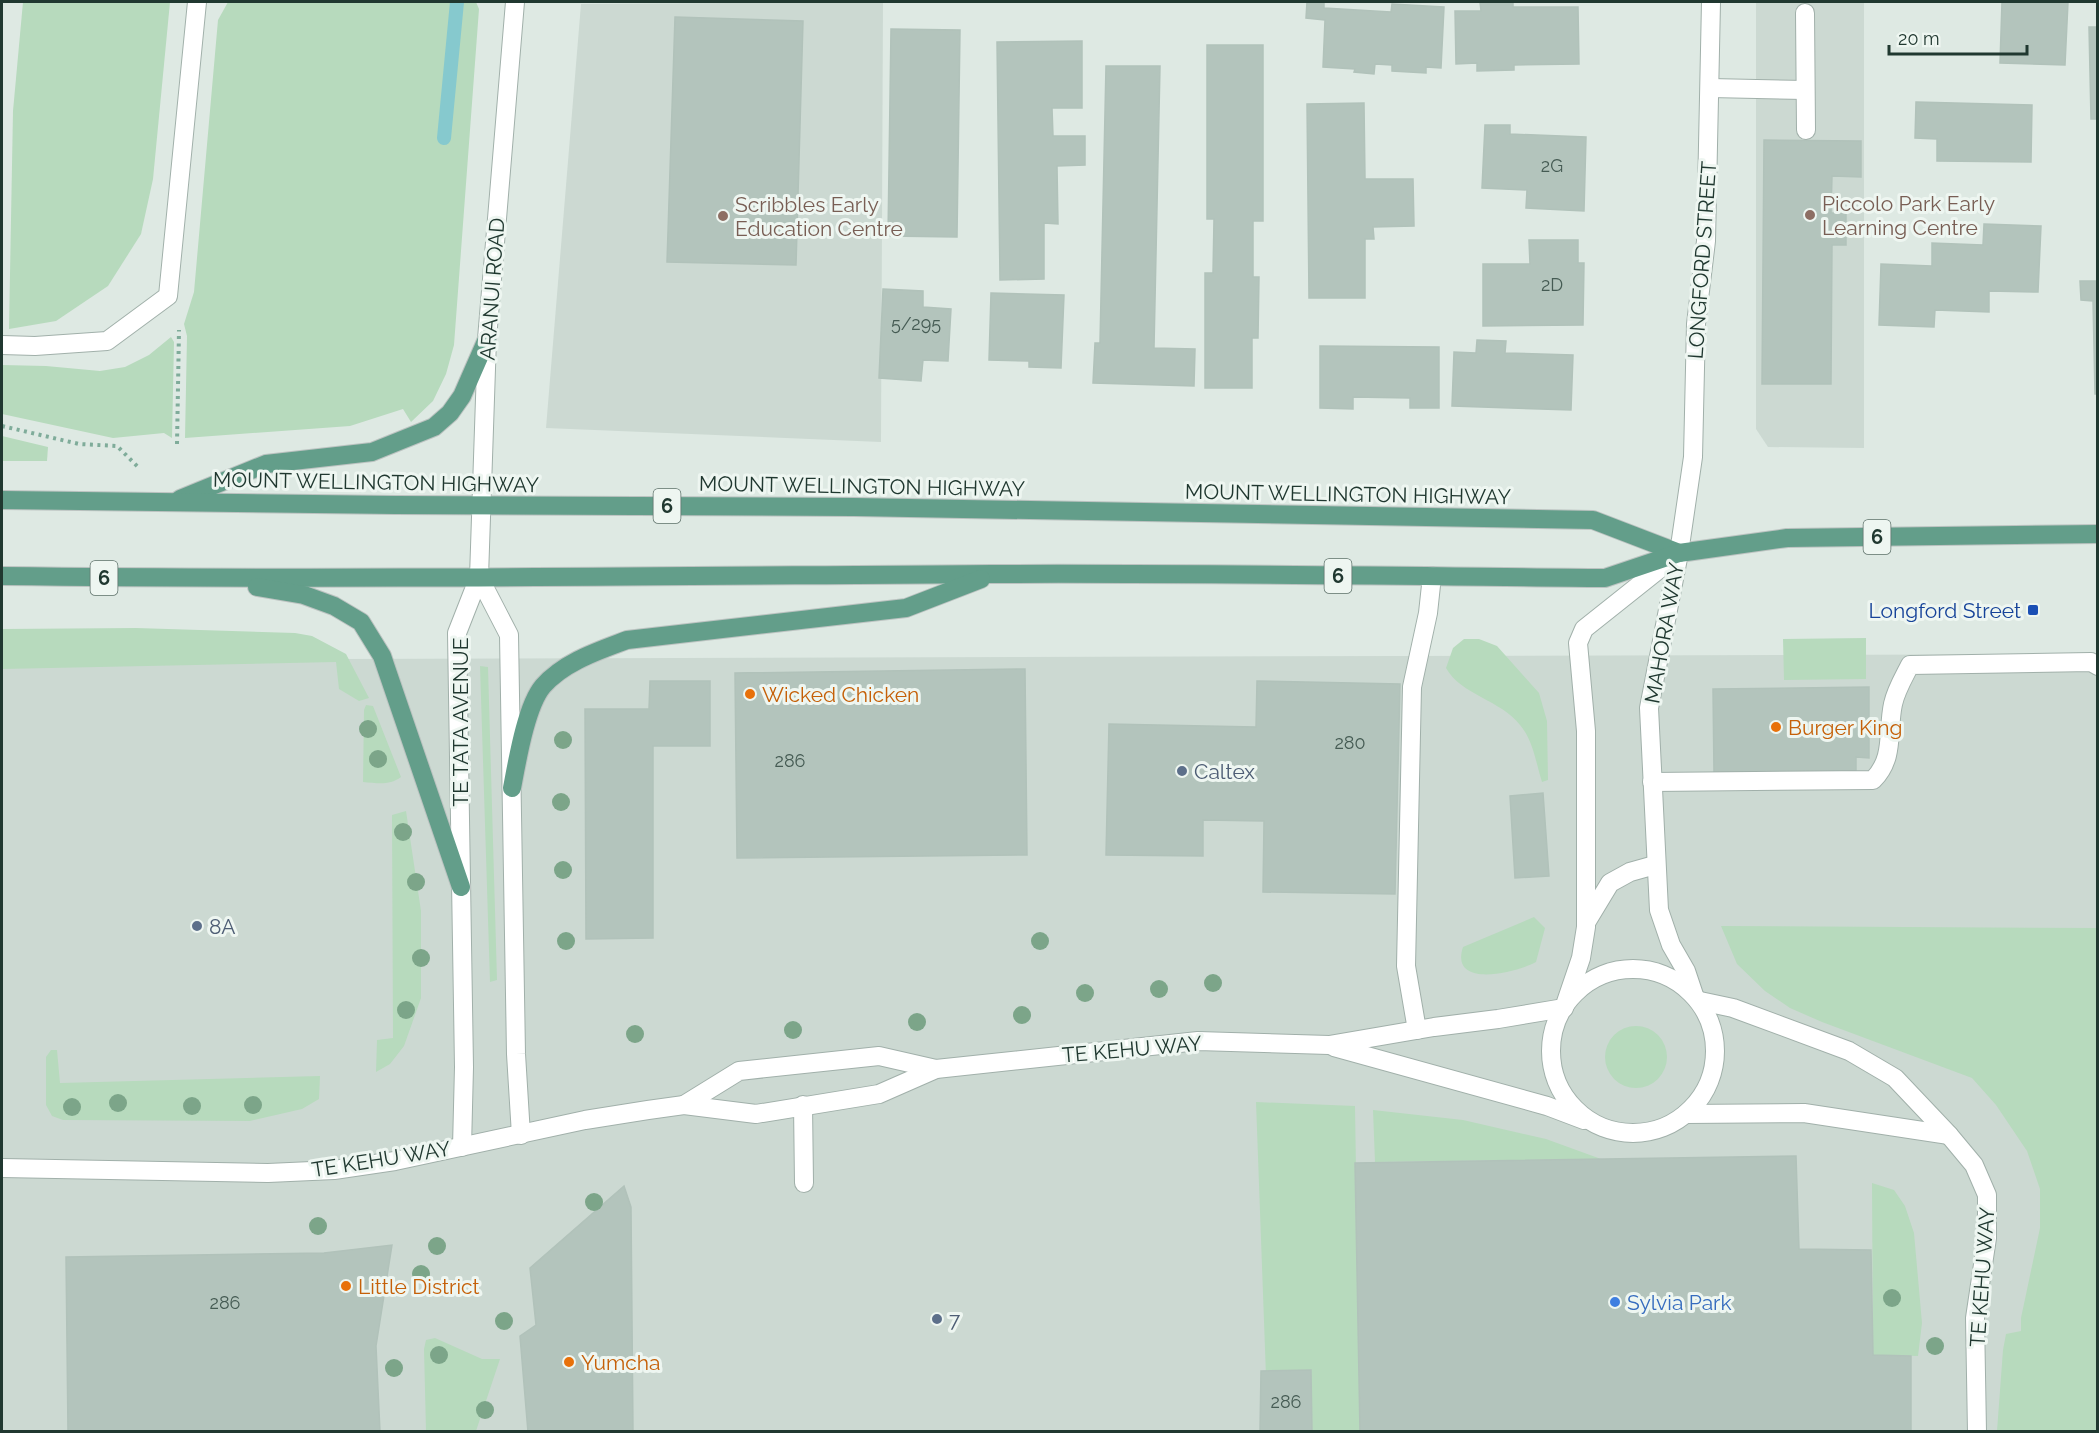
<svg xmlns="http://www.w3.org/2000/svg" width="2099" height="1433" viewBox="0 0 2099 1433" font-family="Raleway,sans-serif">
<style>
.built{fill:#ccd9d2}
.green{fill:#b7dabd}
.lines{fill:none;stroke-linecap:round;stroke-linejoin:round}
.stream{stroke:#86c9ce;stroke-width:14}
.building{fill:#b3c4bc;stroke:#b1c2ba;stroke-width:1.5}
.service-casing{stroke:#a1b0aa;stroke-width:20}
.minor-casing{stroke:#a1b0aa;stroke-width:20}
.tertiary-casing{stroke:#a1b0aa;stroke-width:20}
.primary-casing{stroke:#bcc3c1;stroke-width:20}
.path{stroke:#7fac9a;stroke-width:4;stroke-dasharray:3 4.5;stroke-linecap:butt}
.service{stroke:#fff;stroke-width:18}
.minor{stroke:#fff;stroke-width:18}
.tertiary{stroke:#fff;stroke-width:18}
.primary{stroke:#639e8a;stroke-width:18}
.tree{fill:#7ca589}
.education-dot{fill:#8d6e63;stroke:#eef6f1;stroke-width:2}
.transit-dot{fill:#1a4fb4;stroke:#eef6f1;stroke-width:2}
.food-dot{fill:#e8710a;stroke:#eef6f1;stroke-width:2}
.service-dot{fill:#5c6f8a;stroke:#eef6f1;stroke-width:2}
.shop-dot{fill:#3f7fe0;stroke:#eef6f1;stroke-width:2}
.labels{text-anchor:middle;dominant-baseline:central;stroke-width:6;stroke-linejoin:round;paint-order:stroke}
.number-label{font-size:18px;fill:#455b53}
.shield{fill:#eef6f1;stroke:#5e716a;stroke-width:1.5}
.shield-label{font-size:20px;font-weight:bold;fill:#203830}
.education-label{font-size:21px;fill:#785e54;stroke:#eef6f1;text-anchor:start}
.street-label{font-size:21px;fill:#203830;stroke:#eef6f1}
.transit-label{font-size:21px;fill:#164399;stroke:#eef6f1;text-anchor:end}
.food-label{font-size:21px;fill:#c56008;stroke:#eef6f1;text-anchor:start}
.service-label{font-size:21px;fill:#4e5e75;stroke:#eef6f1;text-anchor:start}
.shop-label{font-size:21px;fill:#366cbe;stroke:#eef6f1;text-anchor:start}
</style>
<rect width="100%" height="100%" fill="#dee9e3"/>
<!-- built -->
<g class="built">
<polygon points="883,2 881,442 546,428 581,4"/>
<polygon points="1756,2 1864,2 1864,448 1768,447 1756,429"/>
<polygon points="2097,654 2097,1431 2,1431 2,660"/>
</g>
<!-- green -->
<g class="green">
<polygon points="23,2 170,2 153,179 141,234 108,286 56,321 9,329 13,111"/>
<polygon points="228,2 476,2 479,9 454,345 446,374 433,401 411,422 403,409 350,426 185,438 187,336 184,324 194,292 218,20"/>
<polygon points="171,337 174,342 172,438 164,433 113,438 2,414 2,365 46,366 100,371 125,367 149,355"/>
<polygon points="2,436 48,447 47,461 2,461"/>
<polygon points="136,628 295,633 312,636 346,654 369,698 359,701 339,689 336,662 2,669 2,629"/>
<polygon points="1866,638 1866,679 1784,680 1783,639"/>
<path d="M1464,639H1479L1497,646L1539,693L1547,721L1548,780L1542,782C1536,763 1533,740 1520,725C1501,700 1461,695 1446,668L1453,648Z"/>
<polygon points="480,666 488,667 497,980 490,982"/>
<path d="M366,705L373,706L401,777C389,786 377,783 363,782L364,710Z"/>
<polygon points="406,811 421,911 421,998 404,1046 390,1064 376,1072 377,1040 393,1038 392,815"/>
<path d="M1534,917L1545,928L1536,962C1518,972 1449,990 1463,947Z"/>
<polygon points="1721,926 2097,928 2097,1431 1997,1431 2003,1350 2006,1334 2021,1331 2021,1318 2040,1228 2040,1189 2027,1151 1996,1105 1972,1078 1822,1022 1790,1008 1765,991 1737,964"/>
<circle cx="1636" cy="1057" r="31"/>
<polygon points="51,1050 57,1050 60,1083 320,1076 319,1099 302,1109 250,1121 63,1120 52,1116 46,1105 46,1057"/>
<polygon points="1256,1102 1355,1106 1360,1431 1312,1431 1266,1376"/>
<polygon points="1373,1110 1463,1120 1546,1139 1601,1159 1375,1162"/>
<polygon points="1872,1183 1894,1190 1905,1206 1914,1233 1922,1323 1918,1356 1873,1355"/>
<polygon points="435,1338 482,1359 500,1359 476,1431 426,1431 424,1349 426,1340"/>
</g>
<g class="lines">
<!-- stream -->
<polyline class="stream" points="444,138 457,2"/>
</g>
<!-- building -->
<g class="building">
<polygon points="1307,2 1324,2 1324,8 1391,12 1392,4 1444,7 1441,68 1426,67 1426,73 1392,71 1392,65 1375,64 1374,74 1354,72 1355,69 1323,67 1325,20 1306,18"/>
<polygon points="1480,2 1513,2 1513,7 1578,7 1579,64 1514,65 1514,70 1477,71 1477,63 1456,64 1455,11 1481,11"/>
<polygon points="2002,2 2068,2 2065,65 2000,63"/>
<polygon points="675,17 803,21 796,265 667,262"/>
<polygon points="2089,27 2098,27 2098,119 2091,119"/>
<polygon points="891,29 960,30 957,237 888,236"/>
<polygon points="1082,41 1082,108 1052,108 1053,136 1085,136 1085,165 1057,166 1058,224 1044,223 1044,279 1000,280 997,42"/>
<polygon points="1207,45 1263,45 1263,221 1253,221 1253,277 1259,277 1258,338 1252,338 1252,388 1205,388 1205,273 1213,273 1214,219 1207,219"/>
<polygon points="1106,66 1160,66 1154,348 1195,349 1194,386 1093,383 1095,343 1100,343"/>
<polygon points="1916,102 2032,105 2031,162 1937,161 1937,139 1915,138"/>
<polygon points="1364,103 1365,179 1413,179 1414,226 1373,227 1374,239 1365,239 1365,298 1309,298 1307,104"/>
<polygon points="1485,125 1510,125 1510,134 1586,137 1584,211 1526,208 1527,190 1482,188"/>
<polygon points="1764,140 1861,141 1861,177 1832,176 1831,213 1846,213 1846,245 1832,245 1831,384 1762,384"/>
<polygon points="1984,224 2041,226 2038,292 1989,291 1989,312 1935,310 1934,327 1879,325 1881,264 1932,266 1932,243 1983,245"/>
<polygon points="1529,240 1578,240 1578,263 1584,263 1583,325 1483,326 1483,264 1530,264"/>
<polygon points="2080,281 2098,281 2098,394 2095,394 2093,301 2081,300"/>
<polygon points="883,289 923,291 923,307 951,309 948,361 923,360 921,381 879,378"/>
<polygon points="991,293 1064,295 1061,368 1029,367 1029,361 989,360"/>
<polygon points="1477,340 1506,341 1505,353 1573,355 1571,410 1452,406 1454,352 1476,353"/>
<polygon points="1320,346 1439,347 1439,408 1410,408 1410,398 1353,397 1353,409 1320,408"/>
<polygon points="1025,669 1027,855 737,858 735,673"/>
<polygon points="650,681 710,681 710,746 653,746 653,938 586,939 585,709 649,709"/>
<polygon points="1257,681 1400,684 1395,894 1263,892 1264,821 1203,820 1203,856 1106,855 1109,724 1256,727"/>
<polygon points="1869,687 1869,758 1856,757 1856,771 1714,773 1713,689"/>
<polygon points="1543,793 1549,876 1515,878 1510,796"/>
<polygon points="1796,1156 1799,1249 1871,1250 1873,1355 1911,1356 1911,1432 1360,1432 1355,1163"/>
<polygon points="624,1186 631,1207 633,1432 528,1432 520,1336 536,1325 530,1268"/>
<polygon points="392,1245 376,1346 380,1432 68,1432 66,1257 324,1253"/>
<polygon points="1311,1370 1312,1432 1260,1432 1261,1371"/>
</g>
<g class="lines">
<!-- service casing -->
<g class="service-casing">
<g id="service">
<polyline points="1805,13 1806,130"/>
<polyline points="1710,88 1805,90"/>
<polyline points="2,345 35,346 107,341 168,296 197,2"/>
<polyline points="1679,553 1649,708 1659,910 1671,945 1686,971 1694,995"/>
<polyline points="479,577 509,635 516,1054 521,1135"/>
<path d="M1652,782L1873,780C1895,758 1887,732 1893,704C1896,690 1904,677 1910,665L2091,662L2098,666"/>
<polyline points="1587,921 1610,883 1630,872 1655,865"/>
<circle cx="1633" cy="1051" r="82"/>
<polyline points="1700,1001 1733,1008 1849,1051 1895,1078 1949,1135 1974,1165 1987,1195 1987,1238 1975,1318 1977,1432"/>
<polyline points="1417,1030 1406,966 1412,687 1428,613 1432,576"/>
<polyline points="1334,1047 1547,1106 1584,1120"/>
<polyline points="684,1105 739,1071 879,1056 936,1069"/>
<polyline points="803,1105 804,1183"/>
<polyline points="1686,1114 1804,1113 1949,1135"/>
<polyline points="462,1147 464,1067 457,633 479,577"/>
<polyline points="2,1168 268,1173 334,1170 395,1161 585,1120 648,1110 684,1105 756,1114 879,1094 936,1069 1198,1041 1329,1045 1434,1027 1498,1019 1564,1008 1581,958 1586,927 1586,731 1578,643 1584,629 1677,555"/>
</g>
</g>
<!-- minor casing -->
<g class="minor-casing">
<polyline id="minor" points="1679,553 1693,457 1696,324 1706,241 1711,2"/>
</g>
<!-- tertiary casing -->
<g class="tertiary-casing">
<polyline id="tertiary" points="479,577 487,339 515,2"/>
</g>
<!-- primary casing -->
<g class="primary-casing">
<g id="primary">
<polyline points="180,499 266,464 372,452 434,427 450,413 462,396 487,339"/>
<polyline points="2,500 395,505 854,507 1593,520 1679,553"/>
<path d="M2,576C332,580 662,576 992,574C1196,573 1401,576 1605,578L1679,553L1787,538L2098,534"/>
<polyline points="257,587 304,595 334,606 361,622 382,656 461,887"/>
<path d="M512,788C517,762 526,706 543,686C564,662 598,651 627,640L906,608L981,579"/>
</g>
</g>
<!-- path -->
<g class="path">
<polyline points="2,426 79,444 117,446 138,467"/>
<polyline points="177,444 179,330"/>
</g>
<!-- service -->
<use href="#service" class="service"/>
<!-- minor -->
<use href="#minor" class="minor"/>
<!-- tertiary -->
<use href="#tertiary" class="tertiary"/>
<!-- primary -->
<use href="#primary" class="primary"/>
</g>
<!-- trees -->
<g class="tree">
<circle cx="368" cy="729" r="9"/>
<circle cx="563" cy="740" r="9"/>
<circle cx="378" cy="759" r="9"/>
<circle cx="561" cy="802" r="9"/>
<circle cx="403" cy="832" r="9"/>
<circle cx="563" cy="870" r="9"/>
<circle cx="416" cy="882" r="9"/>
<circle cx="566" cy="941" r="9"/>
<circle cx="1040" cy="941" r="9"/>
<circle cx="421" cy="958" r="9"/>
<circle cx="1213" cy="983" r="9"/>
<circle cx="1159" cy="989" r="9"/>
<circle cx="1085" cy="993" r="9"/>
<circle cx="406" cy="1010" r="9"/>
<circle cx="1022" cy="1015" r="9"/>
<circle cx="917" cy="1022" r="9"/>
<circle cx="793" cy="1030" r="9"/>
<circle cx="635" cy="1034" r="9"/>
<circle cx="118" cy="1103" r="9"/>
<circle cx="253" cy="1105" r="9"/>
<circle cx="192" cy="1106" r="9"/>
<circle cx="72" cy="1107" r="9"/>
<circle cx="594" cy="1202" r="9"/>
<circle cx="318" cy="1226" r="9"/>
<circle cx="437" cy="1246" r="9"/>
<circle cx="421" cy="1274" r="9"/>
<circle cx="1892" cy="1298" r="9"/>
<circle cx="504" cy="1321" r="9"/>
<circle cx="1935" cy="1346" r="9"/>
<circle cx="439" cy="1355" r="9"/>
<circle cx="394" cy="1368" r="9"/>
<circle cx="485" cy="1410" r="9"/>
</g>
<!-- markers -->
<g class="education-dot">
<circle cx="1810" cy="215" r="6"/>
<circle cx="723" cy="216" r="6"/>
</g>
<rect class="transit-dot" x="2027" y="604" width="12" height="12" rx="3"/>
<g class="food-dot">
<circle cx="750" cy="694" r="6"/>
<circle cx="1776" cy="727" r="6"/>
<circle cx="346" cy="1286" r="6"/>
<circle cx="569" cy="1362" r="6"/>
</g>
<g class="service-dot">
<circle cx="1182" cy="771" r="6"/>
<circle cx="197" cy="926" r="6"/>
<circle cx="937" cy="1319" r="6"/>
</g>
<circle class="shop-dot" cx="1615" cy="1302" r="6"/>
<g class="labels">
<!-- number labels -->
<g class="number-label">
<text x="1552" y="165">2G</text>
<text x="1552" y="284">2D</text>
<text x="916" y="323">5/295</text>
<text x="1350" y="742">280</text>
<text x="790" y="760">286</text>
<text x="225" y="1302">286</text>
<text x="1286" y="1401">286</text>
</g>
<!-- shield labels -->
<g class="shield">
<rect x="653.5" y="489" width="27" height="34" rx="4.5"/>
<rect x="1863.5" y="520" width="27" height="34" rx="4.5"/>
<rect x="1324.5" y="559" width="27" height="34" rx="4.5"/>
<rect x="90.5" y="561" width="27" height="34" rx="4.5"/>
</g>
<g class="shield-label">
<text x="667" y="506">6</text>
<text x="1877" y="537">6</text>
<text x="1338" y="576">6</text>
<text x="104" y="578">6</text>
</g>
<!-- education labels -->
<g class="education-label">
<text x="1822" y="203">Piccolo Park Early<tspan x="1822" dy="24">Learning Centre</tspan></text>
<text x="735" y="204">Scribbles Early<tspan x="735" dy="24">Education Centre</tspan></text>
</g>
<!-- street labels -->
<g class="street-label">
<text transform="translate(1702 260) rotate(-86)">LONGFORD STREET</text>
<text transform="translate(492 289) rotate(-86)">ARANUI ROAD</text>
<text transform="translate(376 482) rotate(1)">MOUNT WELLINGTON HIGHWAY</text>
<text transform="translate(862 486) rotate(1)">MOUNT WELLINGTON HIGHWAY</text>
<text transform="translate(1348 494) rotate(1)">MOUNT WELLINGTON HIGHWAY</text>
<text transform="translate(1664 633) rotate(-80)">MAHORA WAY</text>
<text transform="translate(460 722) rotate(-90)">TE TATA AVENUE</text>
<text transform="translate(1132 1049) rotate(-5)">TE KEHU WAY</text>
<text transform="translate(381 1159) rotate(-9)">TE KEHU WAY</text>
<text transform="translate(1982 1277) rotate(-86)">TE KEHU WAY</text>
</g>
<!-- transit labels -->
<g class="transit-label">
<text x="2021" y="610">Longford Street</text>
</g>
<!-- food labels -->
<g class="food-label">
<text x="762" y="694">Wicked Chicken</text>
<text x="1788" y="727">Burger King</text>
<text x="358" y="1286">Little District</text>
<text x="581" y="1362">Yumcha</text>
</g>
<!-- service labels -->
<g class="service-label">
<text x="1194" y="771">Caltex</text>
<text x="209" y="926">8A</text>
<text x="949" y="1319">7</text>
</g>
<!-- shop labels -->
<g class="shop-label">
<text x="1627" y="1302">Sylvia Park</text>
</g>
</g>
<!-- border -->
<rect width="2099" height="1433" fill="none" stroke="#203830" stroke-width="6"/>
<!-- scale -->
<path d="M1889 45v9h138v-9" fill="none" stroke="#203830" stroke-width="3"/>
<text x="1898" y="45" font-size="18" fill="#203830" stroke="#eef6f1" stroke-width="4.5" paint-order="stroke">20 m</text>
</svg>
